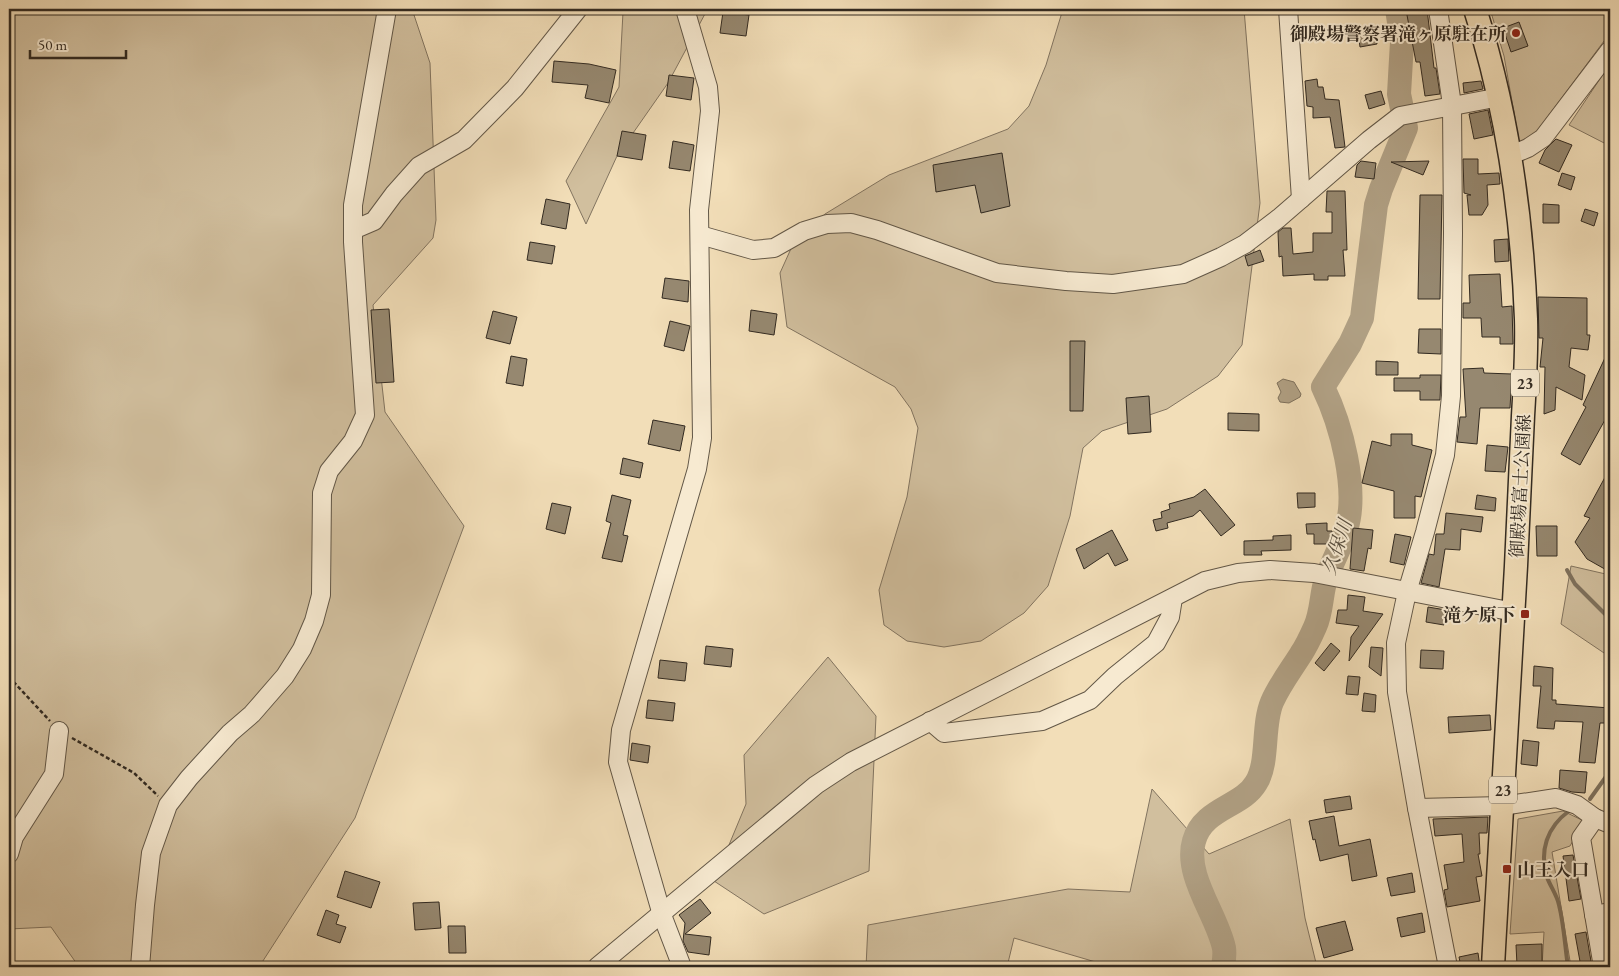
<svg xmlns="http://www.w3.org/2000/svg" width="1619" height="976" viewBox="0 0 1619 976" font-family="'EB Garamond','Noto Serif JP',serif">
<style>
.green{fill:#d1bf9e;stroke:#827460}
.water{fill:#b1a185;stroke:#7e715d}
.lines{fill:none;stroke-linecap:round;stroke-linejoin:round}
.stream{stroke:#7e715d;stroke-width:4}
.river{stroke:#b1a185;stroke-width:24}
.building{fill:#968870;stroke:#322a21}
.minor-casing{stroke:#625747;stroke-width:20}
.major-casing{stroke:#322a21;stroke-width:25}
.path{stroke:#322a21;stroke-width:2.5;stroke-dasharray:4 2.5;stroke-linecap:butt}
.minor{stroke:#f7ead1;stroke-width:18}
.major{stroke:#f2deb8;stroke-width:22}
.poi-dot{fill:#8f2418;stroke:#f7ead1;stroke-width:2}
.labels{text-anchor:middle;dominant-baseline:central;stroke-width:4;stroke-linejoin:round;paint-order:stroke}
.shield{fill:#f7ead1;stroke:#6d6456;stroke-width:1}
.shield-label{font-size:16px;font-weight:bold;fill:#322a21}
.poi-label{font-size:18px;font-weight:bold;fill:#322a21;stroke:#f7ead1;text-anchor:end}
.street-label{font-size:18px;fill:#322a21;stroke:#f7ead1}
.water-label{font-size:19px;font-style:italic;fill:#584e3f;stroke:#f7ead1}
</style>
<rect width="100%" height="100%" fill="#f2deb8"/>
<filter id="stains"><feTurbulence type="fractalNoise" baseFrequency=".004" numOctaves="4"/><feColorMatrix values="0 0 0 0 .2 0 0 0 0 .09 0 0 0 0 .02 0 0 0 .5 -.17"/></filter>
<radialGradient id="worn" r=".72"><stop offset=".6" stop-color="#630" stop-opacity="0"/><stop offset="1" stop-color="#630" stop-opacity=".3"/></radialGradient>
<!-- green -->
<g class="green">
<polygon points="9,9 412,9 430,63 436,220 433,238 373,305 385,412 464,526 355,818 259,967 79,967 51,927 9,929"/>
<polygon points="620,9 706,9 706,12 668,83 617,156 586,224 566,181 619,87 623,12"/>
<polygon points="1063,9 1244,9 1260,203 1242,345 1218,376 1167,409 1102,431 1083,448 1070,516 1048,586 1024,613 981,641 944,647 907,641 884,625 879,590 907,497 918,428 911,409 895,387 787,327 780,273 794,242 825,214 889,175 1008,129 1029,106 1046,65"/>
<polygon points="1490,9 1610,9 1610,33 1528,143 1519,141 1504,56"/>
<polygon points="1610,64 1610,146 1569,125"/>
<polygon points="1571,566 1610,575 1610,657 1561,624"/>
<polygon points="828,657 876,716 869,871 764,914 714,881 746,804 744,755"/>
<polygon points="1152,789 1209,854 1290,819 1305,918 1317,967 1098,967 1099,963 1014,938 1007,967 866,967 868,925 1068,889 1130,892"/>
<polygon points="1563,811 1584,821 1570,846 1552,852 1571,967 1542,967 1544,932 1510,934 1518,819"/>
</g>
<!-- water -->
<polygon class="water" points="1283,379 1294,382 1301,394 1300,397 1289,403 1280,402 1278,398 1281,392 1277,383"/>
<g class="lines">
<!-- stream -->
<g class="stream">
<polyline points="1567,570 1575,584 1610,619"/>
<polyline points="1590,799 1610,771"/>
<path d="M1568,967C1565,947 1564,925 1559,905C1557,895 1550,886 1547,877C1539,851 1547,827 1569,811"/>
</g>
<!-- river -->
<path class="river" d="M1223,967C1224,961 1225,954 1224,948C1217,915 1184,875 1194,841C1203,808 1242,807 1256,783C1269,763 1262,726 1272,702C1280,684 1291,670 1301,654C1307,645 1311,636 1315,627C1322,612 1321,594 1326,579C1332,562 1341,547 1346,530C1359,490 1341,424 1323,387L1350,344L1362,318L1376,205L1381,189L1406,128L1399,94L1402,42L1397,9"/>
</g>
<!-- building -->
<g class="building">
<polygon points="1413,9 1427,9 1434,68 1436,68 1440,94 1425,96 1420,62 1416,62 1406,10"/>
<polygon points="723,12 749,15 746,36 720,33"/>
<polygon points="1519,22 1528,46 1511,52 1503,28"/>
<polygon points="1375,30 1377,44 1360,47 1358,32"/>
<polygon points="554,61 589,64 616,70 609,103 585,98 588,85 552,82"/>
<polygon points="669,75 694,78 691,100 666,96"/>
<polygon points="1317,79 1318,87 1323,87 1325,99 1339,100 1345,147 1335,148 1330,117 1313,118 1313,107 1307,106 1305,81"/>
<polygon points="1481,81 1483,89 1464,93 1463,83"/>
<polygon points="1381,91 1385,104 1369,109 1365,95"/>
<polygon points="1488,110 1493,135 1474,139 1469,114"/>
<polygon points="622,131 646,135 642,160 617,156"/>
<polygon points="1556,139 1572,145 1559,172 1539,163 1545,150"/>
<polygon points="673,141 694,145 690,171 669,168"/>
<polygon points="1002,153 1010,206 981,213 975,185 936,192 933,165"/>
<polygon points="1463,159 1478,159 1478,174 1499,173 1500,184 1487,185 1488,205 1482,215 1469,215 1467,195 1471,195 1464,193"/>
<polygon points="1361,161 1376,163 1374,179 1355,177 1357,165"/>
<polygon points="1429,161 1423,175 1391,162"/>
<polygon points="1562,173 1575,177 1571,190 1558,185"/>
<polygon points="1327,191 1345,191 1347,250 1343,250 1345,276 1328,276 1328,280 1314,280 1314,274 1283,276 1282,256 1279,257 1278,232 1283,228 1291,228 1293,254 1313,252 1313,233 1332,233 1332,212 1326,212"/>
<polygon points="1420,195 1442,195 1440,299 1418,299"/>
<polygon points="546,199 570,204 566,229 541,224"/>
<polygon points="1543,204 1559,205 1559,223 1543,223"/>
<polygon points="1585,209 1598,213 1594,226 1581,221"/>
<polygon points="1508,239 1509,261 1495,262 1494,240"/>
<polygon points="530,242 555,246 552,264 527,260"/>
<polygon points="1260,250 1264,261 1248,266 1245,256"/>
<polygon points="1500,274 1502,307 1512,306 1513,344 1500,344 1500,337 1482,337 1481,318 1463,318 1463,303 1470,303 1469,275"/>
<polygon points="665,278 689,281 688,302 662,298"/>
<polygon points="1538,297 1587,298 1587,335 1590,335 1588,350 1571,348 1569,367 1585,375 1582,400 1556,387 1555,410 1544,414 1545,367 1540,367 1543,338 1539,338"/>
<polygon points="389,309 394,382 376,383 371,310"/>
<polygon points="751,310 777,314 774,335 749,331"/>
<polygon points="493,311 517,317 510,344 486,338"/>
<polygon points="670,321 690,326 684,351 664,346"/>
<polygon points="1419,329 1441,329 1441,354 1418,353"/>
<polygon points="1070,341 1085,341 1083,411 1070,411"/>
<polygon points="1610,347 1610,420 1606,418 1580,465 1561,454 1586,407 1583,405"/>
<polygon points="511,356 527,359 523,386 506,383"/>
<polygon points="1376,361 1398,362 1398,375 1376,375"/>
<polygon points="1483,368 1484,373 1512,374 1510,408 1480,408 1477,444 1457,442 1460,417 1466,417 1463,369"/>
<polygon points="1420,375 1441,375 1440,400 1420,400 1420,391 1394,391 1394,378 1420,378"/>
<polygon points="1149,396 1151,432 1128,434 1126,398"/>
<polygon points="1228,413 1259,414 1259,431 1228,430"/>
<polygon points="653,420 685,426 680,451 648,444"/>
<polygon points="1391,434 1412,434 1412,445 1432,450 1421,497 1415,496 1415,518 1394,518 1394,491 1362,483 1372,441 1391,446"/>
<polygon points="1487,445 1508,447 1505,472 1485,471"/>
<polygon points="623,458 643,463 640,478 620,474"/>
<polygon points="1610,468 1610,572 1587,559 1575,542 1590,518 1584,516"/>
<polygon points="1205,489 1235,525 1221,536 1200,510 1193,516 1167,523 1168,528 1156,531 1153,520 1162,518 1161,512 1170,509 1169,504 1194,497"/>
<polygon points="1297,493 1315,493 1315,507 1298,508"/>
<polygon points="612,495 631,500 623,535 628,536 622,562 602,558 611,523 606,521"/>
<polygon points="1477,495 1496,498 1495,511 1475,509"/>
<polygon points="552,503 571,507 565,534 546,529"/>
<polygon points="1446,513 1483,517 1481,532 1461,529 1460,550 1445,549 1439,587 1421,583 1429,554 1434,555 1436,534 1444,534"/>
<polygon points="1327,523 1327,531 1332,531 1333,544 1314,544 1314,534 1307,534 1306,524"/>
<polygon points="1536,526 1557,526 1557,556 1537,556"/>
<polygon points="1353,528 1373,530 1371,549 1368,548 1364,571 1350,569"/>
<polygon points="1112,530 1128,560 1115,566 1108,553 1084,569 1076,549"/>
<polygon points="1395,534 1411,537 1404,565 1390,562"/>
<polygon points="1291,535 1291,550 1261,551 1262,555 1244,555 1244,541 1273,540 1273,536"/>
<polygon points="1348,595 1365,597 1363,611 1383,614 1349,661 1351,637 1359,626 1336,623 1338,610 1347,610"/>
<polygon points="1428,607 1446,610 1444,625 1426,622"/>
<polygon points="1331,643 1340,651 1324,671 1315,663"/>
<polygon points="706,646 733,649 731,667 704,664"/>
<polygon points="1371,647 1383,648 1381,676 1369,667"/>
<polygon points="1421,650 1444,651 1443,669 1420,668"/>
<polygon points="660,660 687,663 685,681 658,678"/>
<polygon points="1534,666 1553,668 1552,700 1556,700 1556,704 1610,708 1609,723 1600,723 1595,763 1579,762 1583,722 1555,721 1554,729 1537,728 1541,686 1533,686"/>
<polygon points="1348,676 1360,677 1358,695 1346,694"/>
<polygon points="1364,693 1376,695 1375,712 1362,711"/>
<polygon points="648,700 675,703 673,721 646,718"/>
<polygon points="1490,715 1491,730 1449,733 1448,717"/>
<polygon points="1523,740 1539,742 1537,766 1521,764"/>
<polygon points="632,743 650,746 648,763 630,760"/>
<polygon points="1560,770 1587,772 1585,793 1572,792 1559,788"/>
<polygon points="1350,796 1352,809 1326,813 1324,800"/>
<polygon points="1334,816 1339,846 1370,839 1377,876 1352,881 1348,854 1320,861 1315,839 1313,840 1309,821"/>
<polygon points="1488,817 1487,833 1479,833 1480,854 1478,854 1482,876 1476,877 1480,901 1447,907 1444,890 1448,889 1444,865 1464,862 1462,834 1435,836 1433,819"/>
<polygon points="1573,855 1581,899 1569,901 1563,856"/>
<polygon points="345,871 380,882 371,908 337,897"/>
<polygon points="1412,873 1415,892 1391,896 1387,878"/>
<polygon points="700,899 711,913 685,934 711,937 709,955 688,952 683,941 685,923 679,915"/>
<polygon points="439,902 441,928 415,930 413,903"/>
<polygon points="326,910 339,915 336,924 346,927 340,943 317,935"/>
<polygon points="1422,913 1425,932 1401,937 1397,918"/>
<polygon points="1345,921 1353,950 1324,958 1316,928"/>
<polygon points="448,926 465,926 466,953 449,953"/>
<polygon points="1586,932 1592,967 1581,967 1575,934"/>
<polygon points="1542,944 1542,964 1517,965 1516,945"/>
<polygon points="1478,953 1480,967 1461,967 1459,957"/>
</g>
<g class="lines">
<!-- minor casing -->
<g class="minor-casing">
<g id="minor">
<polyline points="1288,9 1301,199"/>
<polyline points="1438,9 1452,105 1453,233 1451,396 1445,455 1425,532 1407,592 1396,643 1397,692 1417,808 1448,967"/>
<polyline points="1511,155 1528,148 1543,138 1610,50"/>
<polyline points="353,230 374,221 394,194 419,166 464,140 515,88 578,9"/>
<polyline points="700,235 753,250 774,248 804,231 827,224 851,223 877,230 997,273 1066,281 1113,284 1183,274 1221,257 1245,244 1279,218 1369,140 1400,116 1500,97"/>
<polyline points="930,721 944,733 1042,721 1090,700 1115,676 1156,643 1170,617 1173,598"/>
<polyline points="1417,808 1502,806 1556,798 1577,805 1595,818 1610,824"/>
<polyline points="1595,818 1581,838 1603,967"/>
<polyline points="9,854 14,837 54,774 59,731"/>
<polyline points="1594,915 1610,912"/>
<polyline points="140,967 145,905 151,853 168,805 189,778 230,733 252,714 285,676 302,649 314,621 321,595 322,493 329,471 353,441 365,415 353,242 353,205 387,9"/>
<polyline points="597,967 816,785 851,762 1205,581 1238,573 1270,570 1314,573 1514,612"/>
<polyline points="682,967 662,915 618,762 621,730 697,469 702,438 699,210 710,111 708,87 685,9"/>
</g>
</g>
<!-- major casing -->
<g class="major-casing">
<path id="major" d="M1475,9C1507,109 1522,214 1526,319C1527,351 1525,383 1523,416C1521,466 1518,516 1516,566C1508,699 1500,833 1493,967"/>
</g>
<!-- path -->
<g class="path">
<polyline points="9,677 50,721"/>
<polyline points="72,738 134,773 158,796"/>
</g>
<!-- minor -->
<use href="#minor" class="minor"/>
<!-- major -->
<use href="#major" class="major"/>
</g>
<!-- markers -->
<g class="poi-dot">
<circle cx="1516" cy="33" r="5"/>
<rect x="1520" y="609" width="10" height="10" rx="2.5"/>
<rect x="1502" y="864" width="10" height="10" rx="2.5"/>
</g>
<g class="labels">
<!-- shield labels -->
<g class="shield">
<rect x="1511" y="369.5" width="28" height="27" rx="4"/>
<rect x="1489" y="776.5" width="28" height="27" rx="4"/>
</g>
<g class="shield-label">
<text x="1525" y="383">23</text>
<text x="1503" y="790">23</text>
</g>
<!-- poi labels -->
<g class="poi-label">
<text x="1506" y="33">御殿場警察署滝ヶ原駐在所</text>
<text x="1515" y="614">滝ケ原下</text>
<text x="1517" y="869" text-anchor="start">山王入口</text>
</g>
<!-- street labels -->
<g class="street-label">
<text transform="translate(1520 486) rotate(-87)">御殿場富士公園線</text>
</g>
<!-- water labels -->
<g class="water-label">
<text transform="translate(1337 547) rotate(-72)">久保川</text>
</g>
</g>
<!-- margin -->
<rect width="1619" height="976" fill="none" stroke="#f2deb8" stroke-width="30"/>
<rect x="10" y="10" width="1599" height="956" fill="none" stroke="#322a21" stroke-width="2.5"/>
<rect x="15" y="15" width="1589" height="946" fill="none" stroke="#322a21"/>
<!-- scale -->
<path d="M30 50v8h96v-8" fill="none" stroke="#322a21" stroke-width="2.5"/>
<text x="38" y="50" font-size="15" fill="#322a21" stroke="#f7ead1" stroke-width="4" paint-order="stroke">50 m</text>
<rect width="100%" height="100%" filter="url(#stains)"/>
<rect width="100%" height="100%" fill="url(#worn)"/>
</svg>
